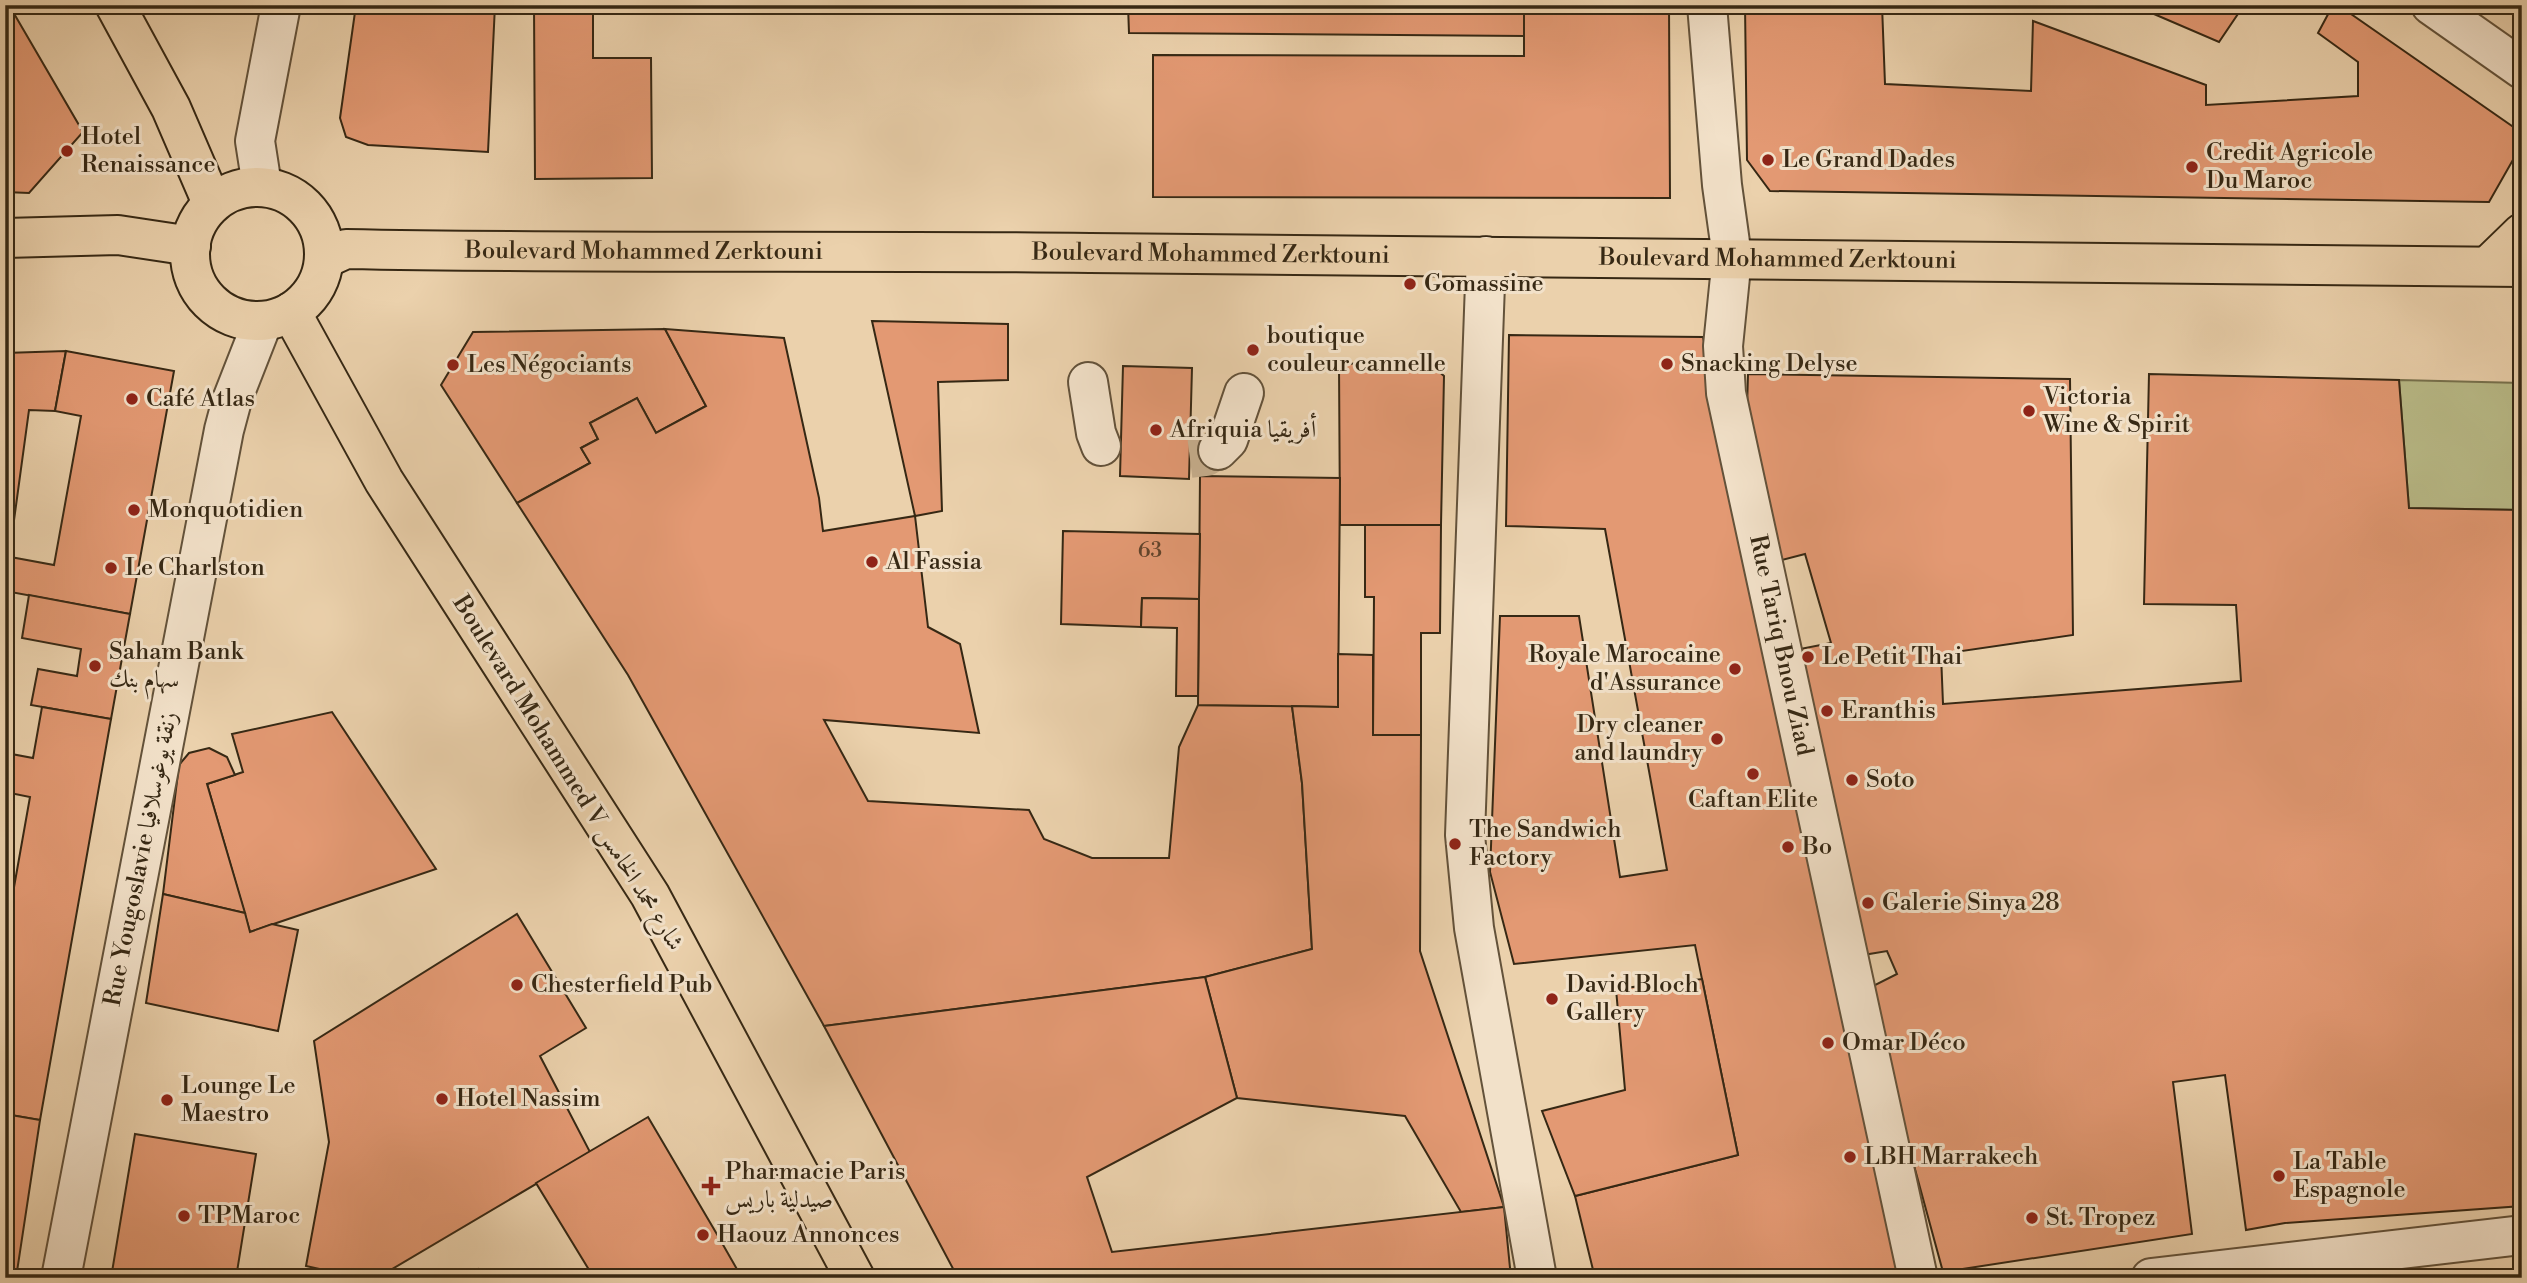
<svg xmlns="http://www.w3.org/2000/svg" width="2527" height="1283" viewBox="0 0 2527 1283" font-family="'Libre Bodoni',Amiri,serif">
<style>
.green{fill:#b9bb88;stroke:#78724e;stroke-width:2}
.building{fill:#e39973;stroke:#362814;stroke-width:2}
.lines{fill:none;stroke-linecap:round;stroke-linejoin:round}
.minor-tunnel{stroke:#c7af8e;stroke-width:38;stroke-dasharray:38 19;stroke-linecap:butt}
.minor-casing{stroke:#63523a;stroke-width:42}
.major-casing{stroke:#362814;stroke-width:42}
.minor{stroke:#f2e1c9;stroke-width:38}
.major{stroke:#ebd1ac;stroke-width:38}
.poi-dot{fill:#8f2418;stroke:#f2e1c9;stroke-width:2.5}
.labels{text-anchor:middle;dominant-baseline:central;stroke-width:6;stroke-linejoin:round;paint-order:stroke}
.number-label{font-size:21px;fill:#61442c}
.poi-label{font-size:24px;fill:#362814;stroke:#f2e1c9;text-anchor:start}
.street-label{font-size:24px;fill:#362814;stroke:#f2e1c9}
</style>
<rect width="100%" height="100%" fill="#ebd1ac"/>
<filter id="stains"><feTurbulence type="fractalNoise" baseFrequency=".00286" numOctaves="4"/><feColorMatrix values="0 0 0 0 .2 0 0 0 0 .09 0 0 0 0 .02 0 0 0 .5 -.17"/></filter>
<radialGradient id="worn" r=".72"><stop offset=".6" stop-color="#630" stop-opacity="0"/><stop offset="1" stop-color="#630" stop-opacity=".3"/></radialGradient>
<!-- green -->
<polygon class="green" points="2399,380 2522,383 2522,510 2409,508"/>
<!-- building -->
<g class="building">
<polygon points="5,5 9,5 83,132 29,193 5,192"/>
<polygon points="356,5 495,5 488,152 368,145 346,137 340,118"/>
<polygon points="534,5 593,5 593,58 651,58 652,178 535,179"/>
<polygon points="879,5 981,5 981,13 879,10"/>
<polygon points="1128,5 1524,5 1524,36 1129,33"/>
<polygon points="1524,5 1669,5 1670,198 1153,197 1153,55 1524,56"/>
<polygon points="1745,5 1882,5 1885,84 2031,91 2033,21 2206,85 2206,105 2358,96 2358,62 2318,33 2333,5 2338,5 2522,133 2522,144 2489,202 1770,191 1747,160"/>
<polygon points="2133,5 2244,5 2219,42"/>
<polygon points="872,321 1008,324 1008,380 938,382 942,511 915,516"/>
<polygon points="665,329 706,406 656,433 637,398 590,423 598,439 581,448 590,463 517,503 441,385 473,332"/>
<polygon points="665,329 784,338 819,498 823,531 915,516 928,627 960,644 979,733 824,720 868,801 1029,810 1044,839 1092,858 1169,858 1179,747 1198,705 1292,706 1302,783 1312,949 1205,977 824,1026 628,675 517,503 590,463 581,448 598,439 590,423 637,398 656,433 706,406"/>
<polygon points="1509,335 1703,337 1914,1275 1595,1278 1575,1196 1738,1155 1695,945 1514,964 1490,872 1500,616 1579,616 1620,877 1667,870 1605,529 1506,526"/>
<polygon points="66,351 55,411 29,410 12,535 5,533 5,353"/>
<polygon points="66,351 174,371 130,614 5,591 5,556 54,565 81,416 55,411"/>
<polygon points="1428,362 1444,376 1441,525 1340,525 1339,364"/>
<polygon points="1123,366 1192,368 1189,479 1120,476"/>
<polygon points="1748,374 2070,379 2073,635 1941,654 1943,704 2241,681 2236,605 2144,604 2149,374 2399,380 2409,508 2522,510 2522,1206 2285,1223 2246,1230 2225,1075 2173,1082 2192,1234 1943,1272 1894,1092 1873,986 1897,974 1887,951 1863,955 1795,650 1831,643 1805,554 1774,562 1746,441"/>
<polygon points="1200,476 1340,478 1338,707 1198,705"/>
<polygon points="1365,525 1441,525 1440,633 1421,633 1421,735 1373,735 1374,597 1365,597"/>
<polygon points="1063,531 1200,534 1199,599 1142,598 1141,627 1061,624"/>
<polygon points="29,595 130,614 111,719 31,705 38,669 77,676 81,649 22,638"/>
<polygon points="1142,598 1199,599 1198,696 1176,696 1177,628 1141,627"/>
<polygon points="1338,654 1373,655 1373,735 1421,735 1420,951 1504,1207 1461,1212 1405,1116 1237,1098 1205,977 1312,949 1302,783 1292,706 1338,707"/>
<polygon points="42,707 111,719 40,1120 5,1114 5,903 11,904 30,797 5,792 5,759 6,753 33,758"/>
<polygon points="332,712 436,869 250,932 207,784 243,772 232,734"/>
<polygon points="209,748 227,757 235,775 207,784 245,913 163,894 179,765 189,753"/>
<polygon points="163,894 245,913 250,932 272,924 298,930 278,1031 146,1003"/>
<polygon points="517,914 586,1028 540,1056 590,1152 377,1278 360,1278 306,1266 329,1142 314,1041"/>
<polygon points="1205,977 1237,1098 1087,1177 1112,1252 1504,1207 1511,1278 958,1278 824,1026"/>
<polygon points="1702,979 1738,1155 1575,1196 1542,1111 1625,1090 1616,989"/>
<polygon points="5,1114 40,1120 16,1278 5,1278"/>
<polygon points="648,1117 718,1236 742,1278 594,1278 536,1183"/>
<polygon points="135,1134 256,1154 236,1278 111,1278"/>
<polygon points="478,1269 484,1278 461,1278"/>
</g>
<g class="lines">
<!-- minor-tunnel -->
<polyline class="minor-tunnel" points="1190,459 1206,457 1218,450"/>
<!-- minor casing -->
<g class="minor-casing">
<g id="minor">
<path id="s1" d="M1707,5L1722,185L1732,257L1723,346L1726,393L1918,1278"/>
<polyline points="2431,5 2522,69"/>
<polyline points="262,186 255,141 281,5"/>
<polyline points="1486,256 1465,835 1474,928 1537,1278"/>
<polyline points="1088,382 1096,433 1101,446"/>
<polyline points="1218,450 1228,440 1244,393"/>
<polyline points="61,1278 224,430 232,400 263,321"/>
<polyline points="2151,1278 2522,1235"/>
</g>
</g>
<!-- major casing -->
<g class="major-casing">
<g id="major">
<polyline points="115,5 171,108 212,203"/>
<circle cx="257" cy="254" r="67"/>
<polyline points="5,238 118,235 191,246"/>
<path id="s2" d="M324,259L346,249C594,254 842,250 1090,253C1567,258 2044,261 2522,267"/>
<polyline points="2488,266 2522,233"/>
<polyline points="291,312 384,481 650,895 855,1278"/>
</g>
</g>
<!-- minor -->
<use href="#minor" class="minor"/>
<!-- major -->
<use href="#major" class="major"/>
</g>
<!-- markers -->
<g class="poi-dot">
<circle cx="67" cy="151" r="7"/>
<circle cx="1768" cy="160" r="7"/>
<circle cx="2192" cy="167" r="7"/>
<circle cx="1410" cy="284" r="7"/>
<circle cx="1253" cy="350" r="7"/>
<circle cx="1667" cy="364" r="7"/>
<circle cx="453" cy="365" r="7"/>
<circle cx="132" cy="399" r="7"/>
<circle cx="2029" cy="411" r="7"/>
<circle cx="1156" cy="430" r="7"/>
<circle cx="134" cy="510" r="7"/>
<circle cx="872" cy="562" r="7"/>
<circle cx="111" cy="568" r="7"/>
<circle cx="1808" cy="657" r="7"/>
<circle cx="95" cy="666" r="7"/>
<circle cx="1735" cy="669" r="7"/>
<circle cx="1827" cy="711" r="7"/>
<circle cx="1717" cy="739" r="7"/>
<circle cx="1753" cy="774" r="7"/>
<circle cx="1852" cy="780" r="7"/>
<circle cx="1455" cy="844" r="7"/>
<circle cx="1788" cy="847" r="7"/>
<circle cx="1868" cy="903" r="7"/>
<circle cx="517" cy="985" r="7"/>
<circle cx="1552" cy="999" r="7"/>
<circle cx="1828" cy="1043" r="7"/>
<circle cx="442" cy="1099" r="7"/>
<circle cx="167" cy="1100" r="7"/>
<circle cx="1850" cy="1157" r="7"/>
<circle cx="2279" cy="1176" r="7"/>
<path d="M707.5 1175.5h7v7h7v7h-7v7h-7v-7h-7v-7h7z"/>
<circle cx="184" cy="1216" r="7"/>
<circle cx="2032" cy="1218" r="7"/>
<circle cx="703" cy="1235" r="7"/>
</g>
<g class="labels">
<!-- number labels -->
<g class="number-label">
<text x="1150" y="551">63</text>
</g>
<!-- poi labels -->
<g class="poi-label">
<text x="81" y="137">Hotel<tspan x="81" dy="28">Renaissance</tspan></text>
<text x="2206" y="153">Credit Agricole<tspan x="2206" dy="28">Du Maroc</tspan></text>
<text x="1782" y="160">Le Grand Dades</text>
<text x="1424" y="284">Gomassine</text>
<text x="1267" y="336">boutique<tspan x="1267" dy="28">couleur cannelle</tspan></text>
<text x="1681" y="364">Snacking Delyse</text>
<text x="467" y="365">Les Négociants</text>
<text x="2043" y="397">Victoria<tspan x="2043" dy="28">Wine &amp; Spirit</tspan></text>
<text x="146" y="399">Café Atlas</text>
<text x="1170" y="430">Afriquia أفريقيا</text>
<text x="148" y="510">Monquotidien</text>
<text x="886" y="562">Al Fassia</text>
<text x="125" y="568">Le Charlston</text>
<text x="109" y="652">Saham Bank<tspan x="109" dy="28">سهام بنك</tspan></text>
<text x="1721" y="655" text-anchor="end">Royale Marocaine<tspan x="1721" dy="28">d'Assurance</tspan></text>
<text x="1822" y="657">Le Petit Thai</text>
<text x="1841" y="711">Eranthis</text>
<text x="1703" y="725" text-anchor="end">Dry cleaner<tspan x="1703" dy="28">and laundry</tspan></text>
<text x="1866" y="780">Soto</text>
<text x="1753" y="800" text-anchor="middle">Caftan Elite</text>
<text x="1469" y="830">The Sandwich<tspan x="1469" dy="28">Factory</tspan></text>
<text x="1802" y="847">Bo</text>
<text x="1882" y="903">Galerie Sinya 28</text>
<text x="531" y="985">Chesterfield Pub</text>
<text x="1566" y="985">David Bloch<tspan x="1566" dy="28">Gallery</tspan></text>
<text x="1842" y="1043">Omar Déco</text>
<text x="181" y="1086">Lounge Le<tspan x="181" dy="28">Maestro</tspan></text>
<text x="456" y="1099">Hotel Nassim</text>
<text x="1864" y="1157">LBH Marrakech</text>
<text x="2293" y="1162">La Table<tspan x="2293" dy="28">Espagnole</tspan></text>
<text x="725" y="1172">Pharmacie Paris<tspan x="725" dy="28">صيدلية باريس</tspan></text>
<text x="198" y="1216">TPMaroc</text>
<text x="2046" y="1218">St. Tropez</text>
<text x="717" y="1235">Haouz Annonces</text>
</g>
<!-- street labels -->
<g class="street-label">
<text stroke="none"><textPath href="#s2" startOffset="322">Boulevard Mohammed Zerktouni</textPath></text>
<text stroke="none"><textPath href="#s2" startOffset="889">Boulevard Mohammed Zerktouni</textPath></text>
<text stroke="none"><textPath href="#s2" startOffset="1456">Boulevard Mohammed Zerktouni</textPath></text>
<text stroke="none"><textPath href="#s1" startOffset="648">Rue Tariq Bnou Ziad</textPath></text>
<text transform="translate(568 773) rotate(58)">Boulevard Mohammed V شارع محمد الخامس</text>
<text transform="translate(141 859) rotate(-79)">Rue Yougoslavie زنقة يوغوسلافيا</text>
</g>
</g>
<!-- margin -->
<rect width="2527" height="1283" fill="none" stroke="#ebd1ac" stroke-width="28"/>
<rect x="7" y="7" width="2513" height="1269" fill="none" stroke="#362814" stroke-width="3.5"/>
<rect x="14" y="14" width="2499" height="1255" fill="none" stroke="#362814" stroke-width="2"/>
<rect width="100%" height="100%" filter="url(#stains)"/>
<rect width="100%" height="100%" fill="url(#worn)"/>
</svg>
